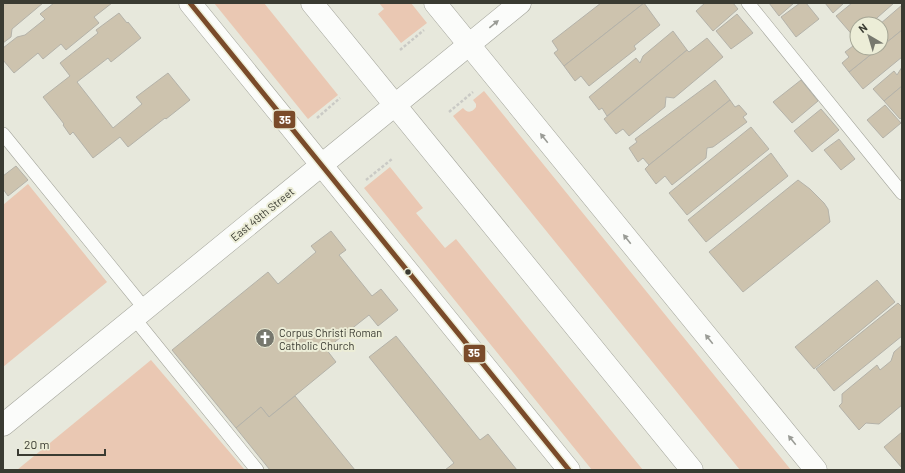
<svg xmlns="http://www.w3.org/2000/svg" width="905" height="473" viewBox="0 0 905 473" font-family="Barlow,sans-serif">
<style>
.green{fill:#eac8b3}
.building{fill:#cdc3ae;stroke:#b4b2a9}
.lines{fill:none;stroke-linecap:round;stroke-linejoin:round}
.lane-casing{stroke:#a3a49b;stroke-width:14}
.street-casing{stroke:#a3a49b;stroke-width:23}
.secondary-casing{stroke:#a3a49b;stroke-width:23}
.path{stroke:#cacac5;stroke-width:2.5;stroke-dasharray:3 2;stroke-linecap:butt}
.lane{stroke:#fbfcfa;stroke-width:13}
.street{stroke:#fbfcfa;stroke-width:22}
.secondary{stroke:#fbfcfa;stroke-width:22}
.bus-1-casing{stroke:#ecedd7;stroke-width:8}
.bus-1{stroke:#7a4b2a;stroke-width:5}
.oneway{fill:#9a9c96}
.bus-dot{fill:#3a3b32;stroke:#ecedd7;stroke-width:1.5}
.labels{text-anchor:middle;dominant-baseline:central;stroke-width:4;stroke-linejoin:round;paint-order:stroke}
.street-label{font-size:11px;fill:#3a3b32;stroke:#ecedd7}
.poi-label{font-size:11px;fill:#3a3b32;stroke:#ecedd7;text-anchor:start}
.line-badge{stroke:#ecedd7;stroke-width:1.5}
.badge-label{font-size:11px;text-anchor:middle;font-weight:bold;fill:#fff}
</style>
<rect width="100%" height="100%" fill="#e7e8dc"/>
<!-- green -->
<g class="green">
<polygon points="214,3 264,3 338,95 308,119"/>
<polygon points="379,3 411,3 427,23 401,43 378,14 384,9"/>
<path d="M484,91L791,470H740L453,116L463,108C467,113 472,113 476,107V104L473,100Z"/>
<polygon points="390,167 423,208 416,213 445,248 456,239 643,470 592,470 364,188"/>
<polygon points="28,184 107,282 3,367 3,205"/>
<polygon points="151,360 244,469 243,470 17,470"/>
</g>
<!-- building -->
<g class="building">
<polygon points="3,3 43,3 12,29 11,37 3,43"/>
<polygon points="54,3 112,3 94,17 99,23 66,50 61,44 43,59 38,53 14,73 3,60 3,48 17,37 25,35 45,19 40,14"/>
<polygon points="601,3 644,3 564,66 554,53 558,50 552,41"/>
<polygon points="644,3 660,25 634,46 636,49 589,86 581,76 575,81 564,66"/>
<polygon points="705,3 733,3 738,9 713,31 696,11"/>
<polygon points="769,3 794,3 779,16"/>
<polygon points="800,3 806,3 819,19 796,37 781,17"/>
<polygon points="825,3 844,3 833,13"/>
<polygon points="852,3 894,3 870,24 857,24 857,35 855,38 836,16"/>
<polygon points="902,5 902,30 881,47 881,30 883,28 880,24"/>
<polygon points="119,13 127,23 128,22 141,38 111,62 108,58 77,82 113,128 142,104 136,97 168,73 190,100 166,119 165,118 128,147 120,137 93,158 73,132 70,135 63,125 64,124 43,97 70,76 60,63 98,33 96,30"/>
<polygon points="737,14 753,33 731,49 716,31"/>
<polygon points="902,30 902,57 863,89 849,72 879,48 881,48 881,47"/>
<polygon points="673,31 687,50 607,116 602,108 599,110 589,97 636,58 640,63 643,56"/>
<polygon points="707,38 723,57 674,98 666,97 665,107 629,136 623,129 616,134 604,119 687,50 689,52"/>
<polygon points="857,43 857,48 879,48 849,72 842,63 849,57 845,52"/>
<polygon points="902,67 902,86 884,101 873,89 894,71 897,75"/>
<polygon points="715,80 730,100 649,165 643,158 638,162 629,148 637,142 635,139"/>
<polygon points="801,80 818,101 792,123 773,102"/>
<polygon points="902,86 902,117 900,119 884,101"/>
<polygon points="730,100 735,107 739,105 747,114 743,117 747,122 713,147 707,148 706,158 672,185 665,176 656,184 645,169 649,165"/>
<polygon points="885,105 901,123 883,138 867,120"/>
<polygon points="821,109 839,130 812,152 794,131"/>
<polygon points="751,127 769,149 687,215 669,193"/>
<polygon points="839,139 855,159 841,170 824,150"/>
<polygon points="771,153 788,176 706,242 688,220"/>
<polygon points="16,166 28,180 8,196 3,189 3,176"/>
<polygon points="798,180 810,189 824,203 828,209 830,222 743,292 709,252"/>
<polygon points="331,231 346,250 339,255 372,296 381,289 398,310 378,326 369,315 326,349 336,362 269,417 261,407 236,428 172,350 268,272 278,284 316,252 311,246"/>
<polygon points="877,280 895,302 814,369 795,347"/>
<polygon points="898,303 902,307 902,336 834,391 816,369"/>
<polygon points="396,336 480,440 488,434 517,470 445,470 454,463 369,357"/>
<polygon points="902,345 902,405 879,424 866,423 859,430 839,406 842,403 842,394 877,365 880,370 891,361 894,352"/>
<polygon points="295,396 355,470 270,470 236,428 261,407 269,417"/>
<polygon points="902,432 902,468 884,447"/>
</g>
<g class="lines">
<!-- lane casing -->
<g class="lane-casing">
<g id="lane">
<polyline points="748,3 902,193"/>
<polyline points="3,134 145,309"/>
<polyline points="134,318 257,470"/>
</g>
</g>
<!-- street casing -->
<g class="street-casing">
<g id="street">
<polyline points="190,3 569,470"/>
<polyline points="435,3 816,470"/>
<polyline points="3,425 520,3"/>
</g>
</g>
<!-- secondary casing -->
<g class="secondary-casing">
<polyline id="secondary" points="312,3 692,470"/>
</g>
<!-- path -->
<g class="path">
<polyline points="400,50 424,30"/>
<polyline points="449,112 473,92"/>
<polyline points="317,118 340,98"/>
<polyline points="366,180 392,159"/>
</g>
<!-- lane -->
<use href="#lane" class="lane"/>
<!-- street -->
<use href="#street" class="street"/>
<!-- secondary -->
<use href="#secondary" class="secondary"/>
<!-- bus-1 casing -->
<g class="bus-1-casing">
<polyline id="bus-1" points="190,3 569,470"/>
</g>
<!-- bus-1 -->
<use href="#bus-1" class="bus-1"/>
</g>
<!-- one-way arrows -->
<defs><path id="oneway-solid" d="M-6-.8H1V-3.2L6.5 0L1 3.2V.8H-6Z"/></defs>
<g class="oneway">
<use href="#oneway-solid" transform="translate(494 24) rotate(-39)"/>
<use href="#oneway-solid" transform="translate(544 138) rotate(-129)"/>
<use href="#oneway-solid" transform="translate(627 239) rotate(-129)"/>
<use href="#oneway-solid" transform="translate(709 339) rotate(-129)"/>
<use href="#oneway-solid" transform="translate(792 440) rotate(-129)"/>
</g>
<!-- icons -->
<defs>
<g id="church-disc" transform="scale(1)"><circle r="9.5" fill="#77786e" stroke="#ecedd7"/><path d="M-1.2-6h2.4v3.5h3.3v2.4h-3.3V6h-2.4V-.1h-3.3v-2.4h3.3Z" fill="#fff"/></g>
</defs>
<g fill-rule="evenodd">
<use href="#church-disc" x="265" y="338"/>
</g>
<!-- markers -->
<circle class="bus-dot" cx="408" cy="272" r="3.5"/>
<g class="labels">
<!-- street labels -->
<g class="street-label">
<text transform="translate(262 214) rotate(-39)">East 49th Street</text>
</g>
<!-- poi labels -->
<g class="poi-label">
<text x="279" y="332">Corpus Christi Roman<tspan x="279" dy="13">Catholic Church</tspan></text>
</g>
</g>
<g class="line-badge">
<rect x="273" y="110" width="23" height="19" rx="4" fill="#7a4b2a"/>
<rect x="463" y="344" width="23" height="19" rx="4" fill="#7a4b2a"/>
</g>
<g class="badge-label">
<text x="285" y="124">35</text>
<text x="474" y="357">35</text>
</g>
<!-- border -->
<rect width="905" height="473" fill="none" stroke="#3a3b32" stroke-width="8"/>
<!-- north arrow -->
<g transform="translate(869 36) rotate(322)"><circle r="19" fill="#ecedd7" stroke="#a5a695"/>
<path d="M0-3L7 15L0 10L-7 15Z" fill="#77786e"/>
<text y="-6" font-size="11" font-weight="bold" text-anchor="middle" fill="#3a3b32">N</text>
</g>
<!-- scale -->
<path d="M18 449v6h87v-6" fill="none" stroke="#3a3b32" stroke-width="2"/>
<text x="24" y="449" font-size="12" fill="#3a3b32" stroke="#ecedd7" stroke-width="3" paint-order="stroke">20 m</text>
</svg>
